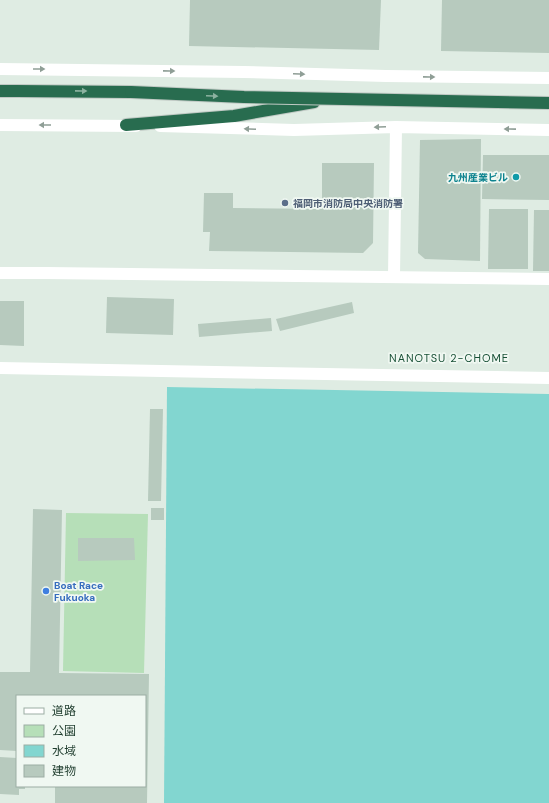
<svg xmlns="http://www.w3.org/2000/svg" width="549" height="803" viewBox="0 0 549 803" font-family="'DM Sans','Noto Sans JP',sans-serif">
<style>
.green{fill:#b6dfb8}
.water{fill:#82d6d0}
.building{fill:#b7cabe}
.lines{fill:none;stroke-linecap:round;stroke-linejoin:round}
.motorway-casing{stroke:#c0c9c4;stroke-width:14}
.tertiary{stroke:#fff;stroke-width:12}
.motorway{stroke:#286c4f;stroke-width:12}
.motorway-bridge-casing{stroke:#c0c9c4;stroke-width:14;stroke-linecap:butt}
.motorway-bridge{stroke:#286c4f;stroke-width:12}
.oneway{fill:#8f9e96}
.oneway2{fill:#8cb2a0}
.culture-dot{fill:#0f9aa8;stroke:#f0f8f2;stroke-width:1.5}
.service-dot{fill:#5c6f8a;stroke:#f0f8f2;stroke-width:1.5}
.shop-dot{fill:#3f7fe0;stroke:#f0f8f2;stroke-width:1.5}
.labels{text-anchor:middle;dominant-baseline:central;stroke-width:3.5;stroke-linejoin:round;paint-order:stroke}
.culture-label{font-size:10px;font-weight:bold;fill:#0d838f;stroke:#f0f8f2;text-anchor:end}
.service-label{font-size:10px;font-weight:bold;fill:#4e5e75;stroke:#f0f8f2;text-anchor:start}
.shop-label{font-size:10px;font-weight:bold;fill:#366cbe;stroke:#f0f8f2;text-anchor:start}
.neighbourhood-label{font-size:11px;letter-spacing:1px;fill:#195137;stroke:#f0f8f2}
</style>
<rect width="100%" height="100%" fill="#dfece3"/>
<!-- green -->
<polygon class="green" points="66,513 148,514 144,673 63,671"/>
<!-- water -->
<polygon class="water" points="167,387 549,394 549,803 164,803"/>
<!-- building -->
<g class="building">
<polygon points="190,0 381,0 379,50 189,46"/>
<polygon points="442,0 549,0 549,53 441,51"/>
<polygon points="481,139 480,261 425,259 418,253 420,140"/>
<polygon points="483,155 549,155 549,200 482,199"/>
<polygon points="322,163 374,163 373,243 363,253 209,251 210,232 203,232 204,193 233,193 233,208 322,209"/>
<polygon points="489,209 528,209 528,269 488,269"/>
<polygon points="534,210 549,210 549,271 533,271"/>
<polygon points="107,297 174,299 173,335 106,333"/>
<polygon points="0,301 24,301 24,346 0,345"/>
<polygon points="352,302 354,313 280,331 276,319"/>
<polygon points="271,318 272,331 199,337 198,324"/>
<polygon points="150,409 163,409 161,501 148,501"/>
<rect x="151" y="508" width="13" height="12"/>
<polygon points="33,509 62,510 59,673 149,674 147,803 55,803 55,786 145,786 145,696 17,696 17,751 0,750 0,672 30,672"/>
<polygon points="78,538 134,538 135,560 78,561"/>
<polygon points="0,757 17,758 17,786 25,786 25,789 19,789 19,795 0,794"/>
</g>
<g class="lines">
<!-- motorway casing -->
<g class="motorway-casing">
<g id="motorway">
<polyline points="0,91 17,91 131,92"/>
<polyline points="126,125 234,116 314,102"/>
</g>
</g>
<!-- tertiary -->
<g class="tertiary">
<polyline points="0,69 244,72 386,76 549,78"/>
<polyline points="0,125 136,126"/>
<polyline points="160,126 294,130 396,127 549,130"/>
<polyline points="0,273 47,273 549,279"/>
<polyline points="394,277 396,127"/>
<polyline points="0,368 549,378"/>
</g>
<!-- motorway -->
<use href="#motorway" class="motorway"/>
<!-- motorway-bridge casing -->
<g class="motorway-bridge-casing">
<polyline id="motorway-bridge" points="131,92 244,97 549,103"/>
</g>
<!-- motorway-bridge -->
<use href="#motorway-bridge" class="motorway-bridge"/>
</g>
<!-- one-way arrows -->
<defs><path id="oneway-solid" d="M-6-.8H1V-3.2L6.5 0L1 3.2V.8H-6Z"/></defs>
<g class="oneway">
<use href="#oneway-solid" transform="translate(39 69)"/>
<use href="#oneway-solid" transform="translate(169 71) rotate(1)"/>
<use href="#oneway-solid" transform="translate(299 74) rotate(2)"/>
<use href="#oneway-solid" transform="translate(429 77) rotate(1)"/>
<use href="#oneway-solid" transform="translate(45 125) rotate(-180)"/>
<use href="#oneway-solid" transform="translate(380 127) rotate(178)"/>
<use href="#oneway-solid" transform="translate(250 129) rotate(-178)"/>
<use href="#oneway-solid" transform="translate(510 129) rotate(-179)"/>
</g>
<g class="oneway2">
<use href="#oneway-solid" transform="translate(81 91) rotate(1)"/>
<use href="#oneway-solid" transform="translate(212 96) rotate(2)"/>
</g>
<!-- markers -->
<circle class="culture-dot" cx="516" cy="177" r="4"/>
<circle class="service-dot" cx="285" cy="203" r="4"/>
<circle class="shop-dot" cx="46" cy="591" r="4"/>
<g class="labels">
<!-- culture labels -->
<g class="culture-label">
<text x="508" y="177">九州産業ビル</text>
</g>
<!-- service labels -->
<g class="service-label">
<text x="293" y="203">福岡市消防局中央消防署</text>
</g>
<!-- shop labels -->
<g class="shop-label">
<text x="54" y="585">Boat Race<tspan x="54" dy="12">Fukuoka</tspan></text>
</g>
<!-- neighbourhood labels -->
<g class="neighbourhood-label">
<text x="449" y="358">NANOTSU 2-CHOME</text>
</g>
</g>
<!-- legend -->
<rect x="16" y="695" width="130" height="92" fill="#f0f8f2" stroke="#9cada4"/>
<rect x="24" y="708" width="20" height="6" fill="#ffffff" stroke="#9cada4"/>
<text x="52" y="715" font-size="12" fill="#1f3d2e">道路</text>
<rect x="24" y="725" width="20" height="12" fill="#b6dfb8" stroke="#9cada4"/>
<text x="52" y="735" font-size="12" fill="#1f3d2e">公園</text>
<rect x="24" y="745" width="20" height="12" fill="#82d6d0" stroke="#9cada4"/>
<text x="52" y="755" font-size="12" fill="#1f3d2e">水域</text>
<rect x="24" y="765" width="20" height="12" fill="#b7cabe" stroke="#9cada4"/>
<text x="52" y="775" font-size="12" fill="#1f3d2e">建物</text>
</svg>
